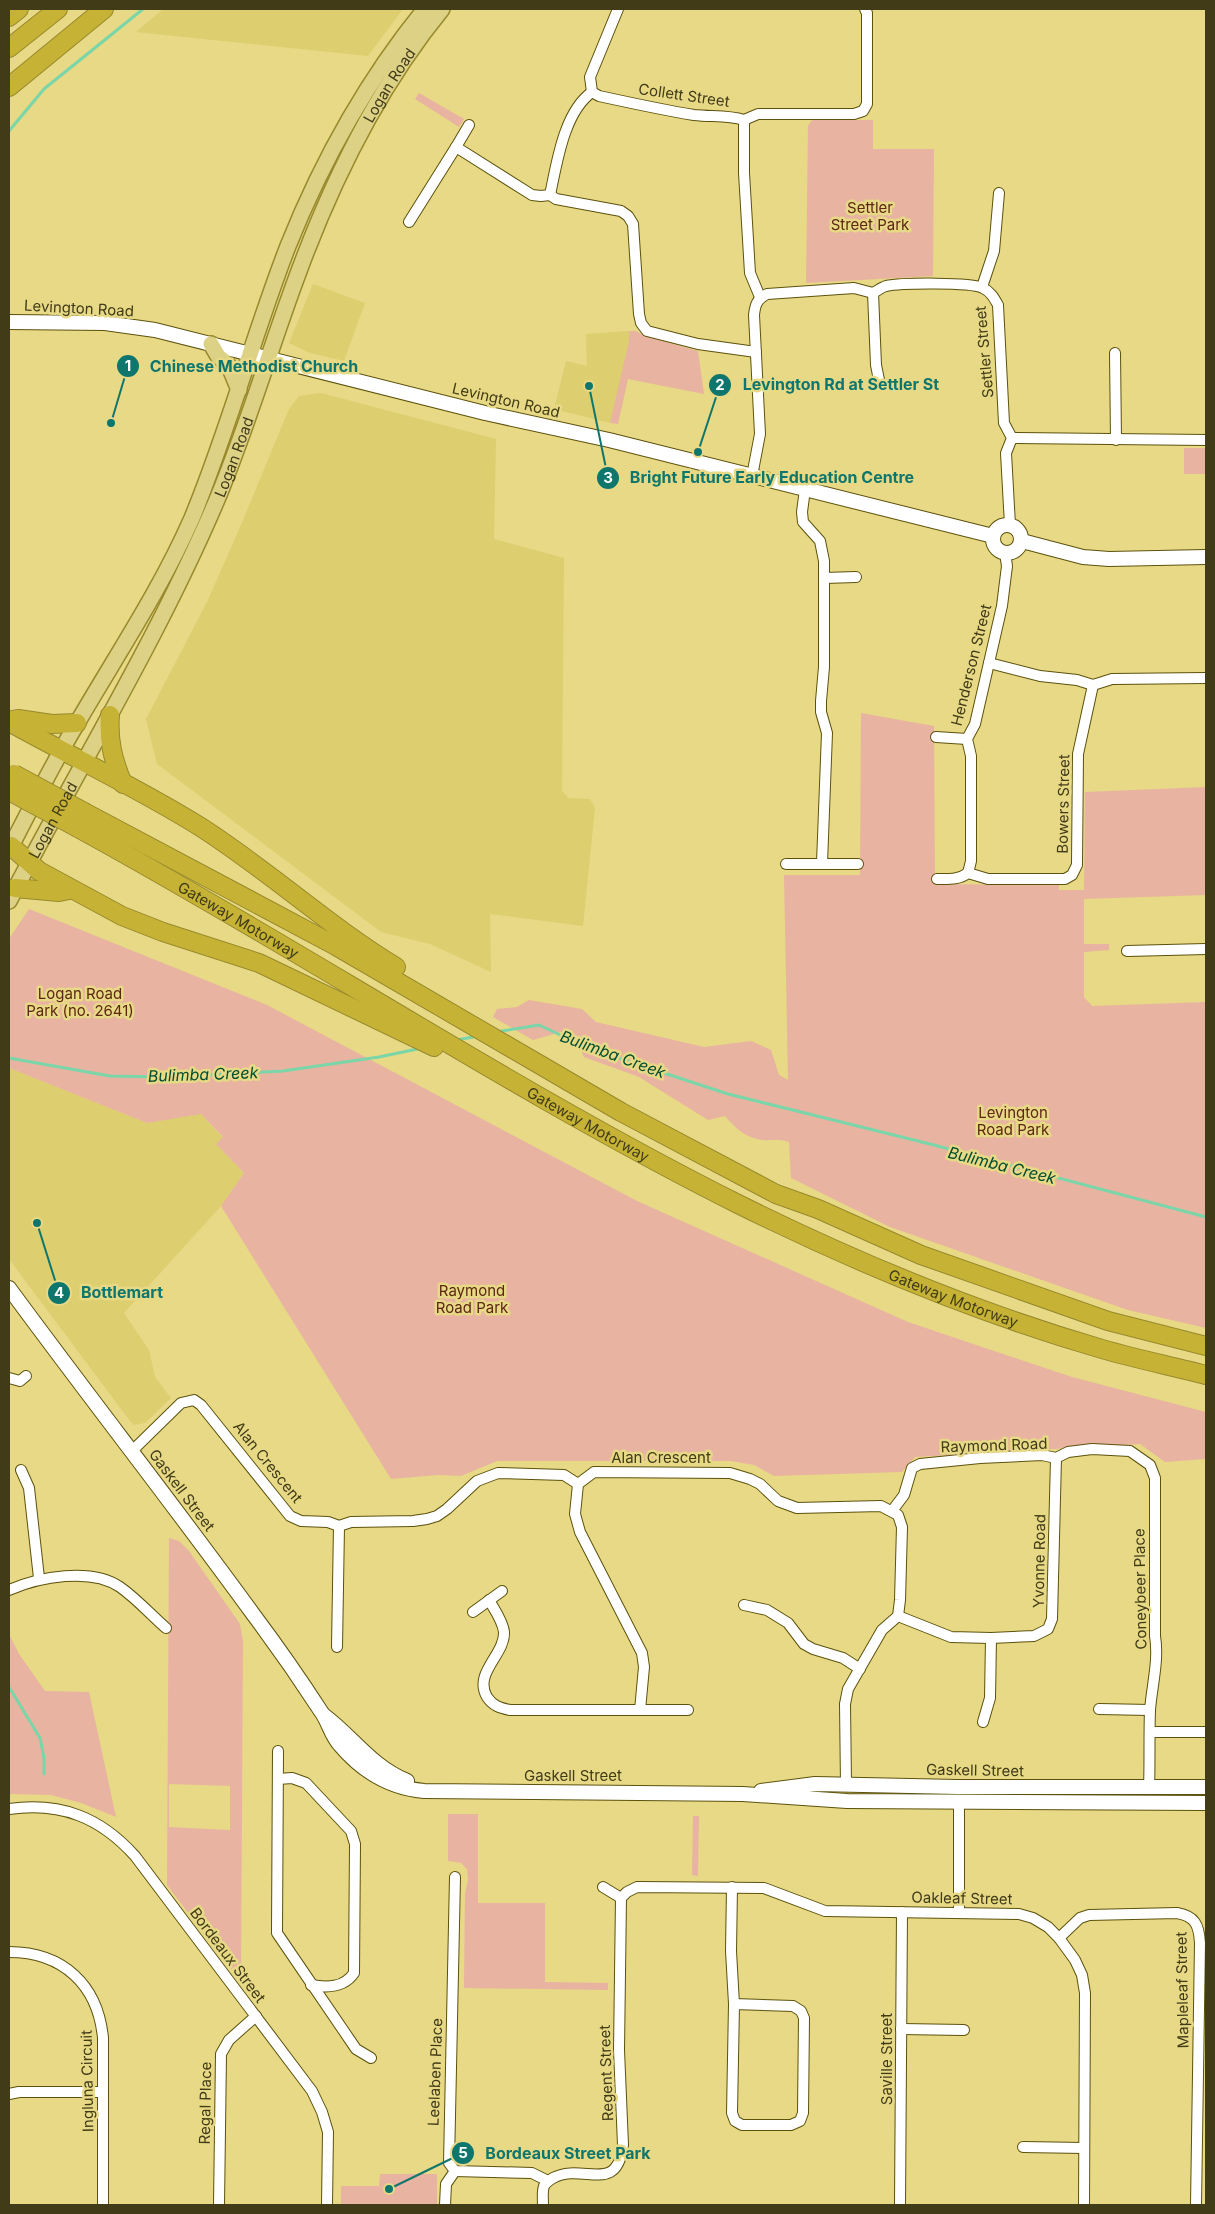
<svg xmlns="http://www.w3.org/2000/svg" width="1215" height="2214" viewBox="0 0 1215 2214" font-family="Inter,sans-serif">
<style>
.built{fill:#ddce70}
.green{fill:#e8b3a0;fill-rule:evenodd}
.lines{fill:none;stroke-linecap:round;stroke-linejoin:round}
.stream{stroke:#7ad6a8;stroke-width:3}
.street-casing{stroke:#5c520d;stroke-width:12}
.secondary-casing{stroke:#5c520d;stroke-width:16}
.primary-casing{stroke:#97892c;stroke-width:18}
.highway-casing{stroke:#97892c;stroke-width:20}
.street{stroke:#fff;stroke-width:10}
.secondary{stroke:#fff;stroke-width:14}
.primary{stroke:#ddd186;stroke-width:15}
.highway{stroke:#c6b336;stroke-width:18}
.highway-bridge-casing{stroke:#97892c;stroke-width:20;stroke-linecap:butt}
.highway-bridge{stroke:#c6b336;stroke-width:18}
.labels{text-anchor:middle;dominant-baseline:central;stroke-width:5;stroke-linejoin:round;paint-order:stroke}
.street-label{font-size:15px;fill:#413b18;stroke:#e7d985}
.park-label{font-size:15px;fill:#5d2713;stroke:#e7d985}
.water-label{font-size:16px;font-style:italic;fill:#004d30;stroke:#e7d985}
.leader{fill:none;stroke:#0f766e;stroke-width:2}
.callout-dot{fill:#0f766e;stroke:#e7d985;stroke-width:2}
.mark-label{font-size:15px;text-anchor:middle;font-weight:bold;fill:#fff}
.callout-label{font-size:16px;text-anchor:middle;font-weight:bold;fill:#0f766e;stroke:#e7d985;stroke-width:5;stroke-linejoin:round;paint-order:stroke}
</style>
<rect width="100%" height="100%" fill="#e7d985"/>
<!-- built -->
<g class="built">
<polygon points="163,9 403,9 368,56 136,32"/>
<polygon points="313,284 365,303 344,361 310,353 289,343"/>
<polygon points="629,331 630,341 610,423 554,409 566,361 587,366 586,334"/>
<polygon points="321,393 496,439 494,539 564,558 562,791 568,798 590,799 595,808 583,926 490,914 491,972 430,944 381,932 157,764 146,719 207,602 241,525 289,409 299,396"/>
<polygon points="9,1068 147,1123 200,1113 223,1138 216,1144 244,1173 221,1206 124,1313 149,1350 155,1377 171,1398 145,1423 134,1425 130,1421 9,1259"/>
</g>
<!-- green -->
<g class="green">
<polygon points="419,93 464,119 459,127 415,99"/>
<polygon points="812,120 873,120 873,149 934,149 933,276 806,283 808,126"/>
<polygon points="629,331 636,331 645,336 698,351 704,394 628,379 618,424 610,423 629,341"/>
<rect x="1184" y="448" width="22" height="26"/>
<path d="M861,713L934,726L935,884L1059,885V890H1084L1085,792L1206,787V895L1084,899V944H1109V950L1084,952V997L1092,1006L1206,1002V1328L1128,1310L890,1227L791,1178L789,1142C777,1138 767,1142 757,1139C743,1136 734,1126 725,1116L708,1120L639,1077L584,1057L575,1039L564,1031L533,1040L493,1017L497,1009L517,1007L529,1000L582,1009L596,1022L704,1047L751,1041L771,1050L779,1075L788,1080L784,875H860Z"/>
<polygon points="29,909 267,1005 637,1201 908,1322 1072,1377 1206,1412 1206,1459 1165,1462 1140,1444 915,1457 902,1472 774,1476 754,1465 731,1461 497,1461 461,1476 438,1475 391,1479 221,1206 244,1173 216,1144 223,1137 201,1114 147,1123 9,1068 9,939"/>
<path d="M169,1538L179,1541L189,1551L240,1624L243,1641L241,1982L167,1885ZM169,1784L230,1786V1830L169,1827Z"/>
<polygon points="9,1634 19,1654 45,1691 89,1692 116,1817 81,1803 51,1795 9,1794"/>
<polygon points="448,1814 478,1814 478,1903 545,1903 545,1982 608,1983 608,1990 464,1988 465,1893 468,1880 467,1869 461,1863 448,1861"/>
<polygon points="693,1816 699,1816 698,1876 692,1875"/>
<polygon points="380,2174 437,2174 437,2205 341,2205 341,2186 379,2186"/>
</g>
<g class="lines">
<!-- stream -->
<g class="stream">
<polyline points="9,131 44,89 143,9"/>
<polyline points="496,1032 539,1025 588,1048 728,1094 930,1144 1206,1217"/>
<polyline points="457,1040 478,1036"/>
<polyline points="9,1058 110,1076 166,1077 283,1071 379,1057 422,1048"/>
<polyline points="9,1687 40,1738 44,1758 44,1774"/>
</g>
<!-- street casing -->
<g class="street-casing">
<g id="street">
<path d="M618,9L590,77L592,92L599,96C631,103 663,110 694,115C712,117 727,115 744,120V173L750,273L760,297"/>
<polyline points="744,120 758,114 854,114 863,111 867,104 867,13 865,9"/>
<polyline points="456,147 469,125"/>
<path d="M550,195C557,162 564,112 592,92"/>
<polyline points="409,222 456,147 532,195 541,196 550,195 556,199 621,211 628,216 633,224 639,314 641,323 647,331 698,344 756,352"/>
<polyline points="982,287 994,251 999,193"/>
<polyline points="873,293 876,365 879,380"/>
<polyline points="1115,353 1116,440"/>
<polyline points="1012,438 1206,440"/>
<path d="M752,476L760,434L754,315C755,305 757,299 767,294L854,288L873,293C877,291 882,287 886,286C901,283 970,282 983,288C991,292 994,298 998,305L1004,423L1012,438L1006,453L1010,525"/>
<polyline points="805,489 802,512 803,522 820,541 824,561 824,667 821,701 821,712 827,733 822,863"/>
<polyline points="824,578 856,577"/>
<polyline points="989,663 1040,676 1077,680 1093,685 1112,679 1206,678"/>
<polyline points="936,737 967,739"/>
<polyline points="786,864 858,864"/>
<polyline points="968,873 971,861 971,756 967,739 975,724 1002,606 1007,566 1005,553"/>
<path d="M937,879C948,879 959,880 968,873L988,879H1065L1072,875L1077,865L1078,754L1093,685"/>
<polyline points="1127,951 1206,949"/>
<polyline points="9,1378 20,1381 26,1376"/>
<polyline points="133,1450 181,1403 194,1400 201,1405 290,1516 301,1521 328,1522 339,1526 351,1522 413,1521 427,1519 437,1516 447,1509 477,1481 498,1473 564,1475 578,1484 594,1472 730,1473 750,1479 760,1484 778,1501 797,1508 881,1506 898,1515 902,1527 900,1600 898,1616 882,1630 848,1689 845,1704 846,1784"/>
<polyline points="21,1470 29,1488 39,1578"/>
<polyline points="578,1484 575,1514 580,1532 642,1653 644,1667 640,1710"/>
<path d="M892,1511L904,1495L912,1468L920,1464L980,1458L1042,1455L1056,1458L1068,1452L1092,1449L1130,1451L1150,1465L1155,1478V1636C1159,1660 1152,1685 1150,1710C1149,1736 1150,1762 1149,1788"/>
<path d="M9,1590C39,1577 91,1567 120,1587C137,1599 151,1615 166,1628"/>
<path d="M489,1600C494,1609 503,1621 504,1632C505,1655 473,1673 487,1697C493,1706 500,1708 510,1710H688"/>
<polyline points="744,1605 767,1610 788,1623 804,1644 813,1649 843,1658 860,1669"/>
<polyline points="473,1612 502,1591"/>
<polyline points="898,1616 951,1637 991,1638 1034,1636 1048,1629 1052,1619 1056,1458"/>
<polyline points="337,1647 339,1526"/>
<polyline points="1099,1709 1150,1710"/>
<polyline points="983,1722 990,1698 991,1638"/>
<polyline points="1150,1732 1206,1732"/>
<polyline points="278,1751 277,1933 356,2049 371,2058"/>
<path d="M278,1779L292,1778L306,1783L351,1831L355,1844L354,1973C344,1988 327,1988 311,1985"/>
<path d="M9,1809C61,1802 100,1817 135,1856L312,2091L322,2112L328,2132L327,2205"/>
<polyline points="455,1877 449,2163 455,2171 532,2173 548,2181"/>
<polyline points="732,1887 731,1951 734,2004 732,2113 735,2121 742,2125 791,2125 800,2121 803,2113 804,2018 801,2011 793,2006 734,2004"/>
<polyline points="621,1898 627,1892 637,1887 764,1888 825,1911 1019,1914 1033,1918 1048,1927 1059,1938 1075,1960 1082,1975 1085,1993 1084,2205"/>
<polyline points="959,1913 959,1801"/>
<path d="M1059,1938L1080,1918L1089,1915L1177,1913C1195,1916 1199,1925 1200,1943L1196,2205"/>
<path d="M9,1952C63,1952 98,1985 103,2038V2205"/>
<polyline points="901,2029 964,2030"/>
<polyline points="9,2094 19,2092 103,2092"/>
<polyline points="1023,2147 1084,2148"/>
<polyline points="219,2205 221,2054 229,2040 256,2016"/>
<polyline points="445,2205 446,2184 455,2171"/>
<path d="M543,2205C543,2200 542,2191 544,2186C546,2182 550,2180 553,2178C583,2162 617,2196 623,2145L619,2050L621,1898L603,1887"/>
<polyline points="900,2205 902,1912"/>
</g>
</g>
<!-- secondary casing -->
<g class="secondary-casing">
<g id="secondary">
<polyline points="9,322 105,323 155,330 485,413 609,440 993,536"/>
<circle cx="1007" cy="539" r="14"/>
<polyline points="1022,541 1083,557 1109,559 1206,557"/>
<path d="M9,1288C89,1397 173,1504 253,1614C277,1646 300,1679 322,1713C329,1723 331,1735 340,1745C362,1771 390,1788 424,1791L743,1794L847,1801L1206,1803"/>
<path d="M325,1716C354,1738 371,1766 407,1781"/>
<polyline points="761,1791 815,1784 958,1787 1206,1787"/>
</g>
</g>
<!-- primary casing -->
<g class="primary-casing">
<g id="primary">
<polyline points="211,344 218,356 229,366 239,390"/>
<path d="M9,850C31,808 52,765 76,725C116,656 160,591 192,518C229,429 253,336 288,246C322,161 368,79 425,9"/>
<path id="s1" d="M9,901C78,768 157,640 216,502C248,426 270,348 299,271C333,179 379,86 442,9"/>
</g>
</g>
<!-- highway casing -->
<g class="highway-casing">
<g id="highway">
<polyline points="9,17 19,9"/>
<polyline points="9,48 58,9"/>
<polyline points="9,87 104,9"/>
<path d="M110,715C108,741 113,760 123,784"/>
<polyline points="12,720 18,719 52,724 77,723"/>
<path d="M9,722C72,757 138,788 199,826C267,869 327,925 396,967"/>
<polyline points="86,813 336,946 621,1112 776,1194 818,1209 921,1255 1108,1321 1206,1346"/>
<path id="s2" d="M78,828C300,949 511,1090 738,1204C853,1261 978,1313 1102,1349C1136,1359 1172,1366 1206,1375"/>
<polyline points="11,846 39,871 122,916 163,932 259,963 434,1047"/>
<polyline points="15,888 59,892 69,890"/>
</g>
</g>
<!-- street -->
<use href="#street" class="street"/>
<!-- secondary -->
<use href="#secondary" class="secondary"/>
<!-- primary -->
<use href="#primary" class="primary"/>
<!-- highway -->
<use href="#highway" class="highway"/>
<!-- highway-bridge casing -->
<g class="highway-bridge-casing">
<g id="highway-bridge">
<polyline points="14,774 86,813"/>
<polyline points="9,791 78,828"/>
</g>
</g>
<!-- highway-bridge -->
<use href="#highway-bridge" class="highway-bridge"/>
</g>
<g class="labels">
<!-- street labels -->
<g class="street-label">
<text stroke="none"><textPath href="#s1" startOffset="902">Logan Road</textPath></text>
<text transform="translate(684 95) rotate(8)">Collett Street</text>
<text transform="translate(79 308) rotate(3)">Levington Road</text>
<text transform="translate(984 352) rotate(-95)">Settler Street</text>
<text transform="translate(506 400) rotate(13)">Levington Road</text>
<text stroke="none"><textPath href="#s1" startOffset="498">Logan Road</textPath></text>
<text transform="translate(971 665) rotate(-76)">Henderson Street</text>
<text transform="translate(1063 804) rotate(-89)">Bowers Street</text>
<text stroke="none"><textPath href="#s1" startOffset="92">Logan Road</textPath></text>
<text stroke="none"><textPath href="#s2" startOffset="185">Gateway Motorway</textPath></text>
<text stroke="none"><textPath href="#s2" startOffset="590">Gateway Motorway</textPath></text>
<text stroke="none"><textPath href="#s2" startOffset="995">Gateway Motorway</textPath></text>
<text transform="translate(994 1445) rotate(-2)">Raymond Road</text>
<text x="661" y="1457">Alan Crescent</text>
<text transform="translate(268 1462) rotate(51)">Alan Crescent</text>
<text transform="translate(182 1490) rotate(53)">Gaskell Street</text>
<text transform="translate(1039 1561) rotate(-89)">Yvonne Road</text>
<text transform="translate(1140 1589) rotate(-91)">Coneybeer Place</text>
<text transform="translate(975 1770) rotate(1)">Gaskell Street</text>
<text x="573" y="1775">Gaskell Street</text>
<text transform="translate(962 1898) rotate(1)">Oakleaf Street</text>
<text transform="translate(228 1955) rotate(53)">Bordeaux Street</text>
<text transform="translate(1182 1990) rotate(-91)">Mapleleaf Street</text>
<text transform="translate(886 2059) rotate(-90)">Saville Street</text>
<text transform="translate(435 2072) rotate(-88)">Leelaben Place</text>
<text transform="translate(606 2073) rotate(-92)">Regent Street</text>
<text transform="translate(87 2081) rotate(-91)">Ingluna Circuit</text>
<text transform="translate(205 2103) rotate(-89)">Regal Place</text>
</g>
<!-- park labels -->
<g class="park-label">
<text x="870" y="207">Settler<tspan x="870" dy="17">Street Park</tspan></text>
<text x="80" y="993">Logan Road<tspan x="80" dy="17">Park (no. 2641)</tspan></text>
<text x="1013" y="1112">Levington<tspan x="1013" dy="17">Road Park</tspan></text>
<text x="472" y="1290">Raymond<tspan x="472" dy="17">Road Park</tspan></text>
</g>
<!-- water labels -->
<g class="water-label">
<text transform="translate(613 1054) rotate(20)">Bulimba Creek</text>
<text transform="translate(203 1074) rotate(-2)">Bulimba Creek</text>
<text transform="translate(1002 1165) rotate(14)">Bulimba Creek</text>
</g>
</g>
<!-- callouts -->
<path class="leader" d="M111 423L128 366M698 452L720 385M589 386L608 478M37 1223L59 1293M389 2189L463 2153"/>
<g class="callout-dot">
<circle cx="111" cy="423" r="5"/>
<circle cx="698" cy="452" r="5"/>
<circle cx="589" cy="386" r="5"/>
<circle cx="37" cy="1223" r="5"/>
<circle cx="389" cy="2189" r="5"/>
<circle cx="128" cy="366" r="12"/>
<circle cx="720" cy="385" r="12"/>
<circle cx="608" cy="478" r="12"/>
<circle cx="59" cy="1293" r="12"/>
<circle cx="463" cy="2153" r="12"/>
</g>
<g class="mark-label">
<text x="128" y="371">1</text>
<text x="720" y="390">2</text>
<text x="608" y="483">3</text>
<text x="59" y="1298">4</text>
<text x="463" y="2158">5</text>
</g>
<g class="callout-label">
<text x="254" y="372">Chinese Methodist Church</text>
<text x="841" y="390">Levington Rd at Settler St</text>
<text x="772" y="483">Bright Future Early Education Centre</text>
<text x="122" y="1298">Bottlemart</text>
<text x="568" y="2159">Bordeaux Street Park</text>
</g>
<!-- border -->
<rect width="1215" height="2214" fill="none" stroke="#413b18" stroke-width="20"/>
</svg>
